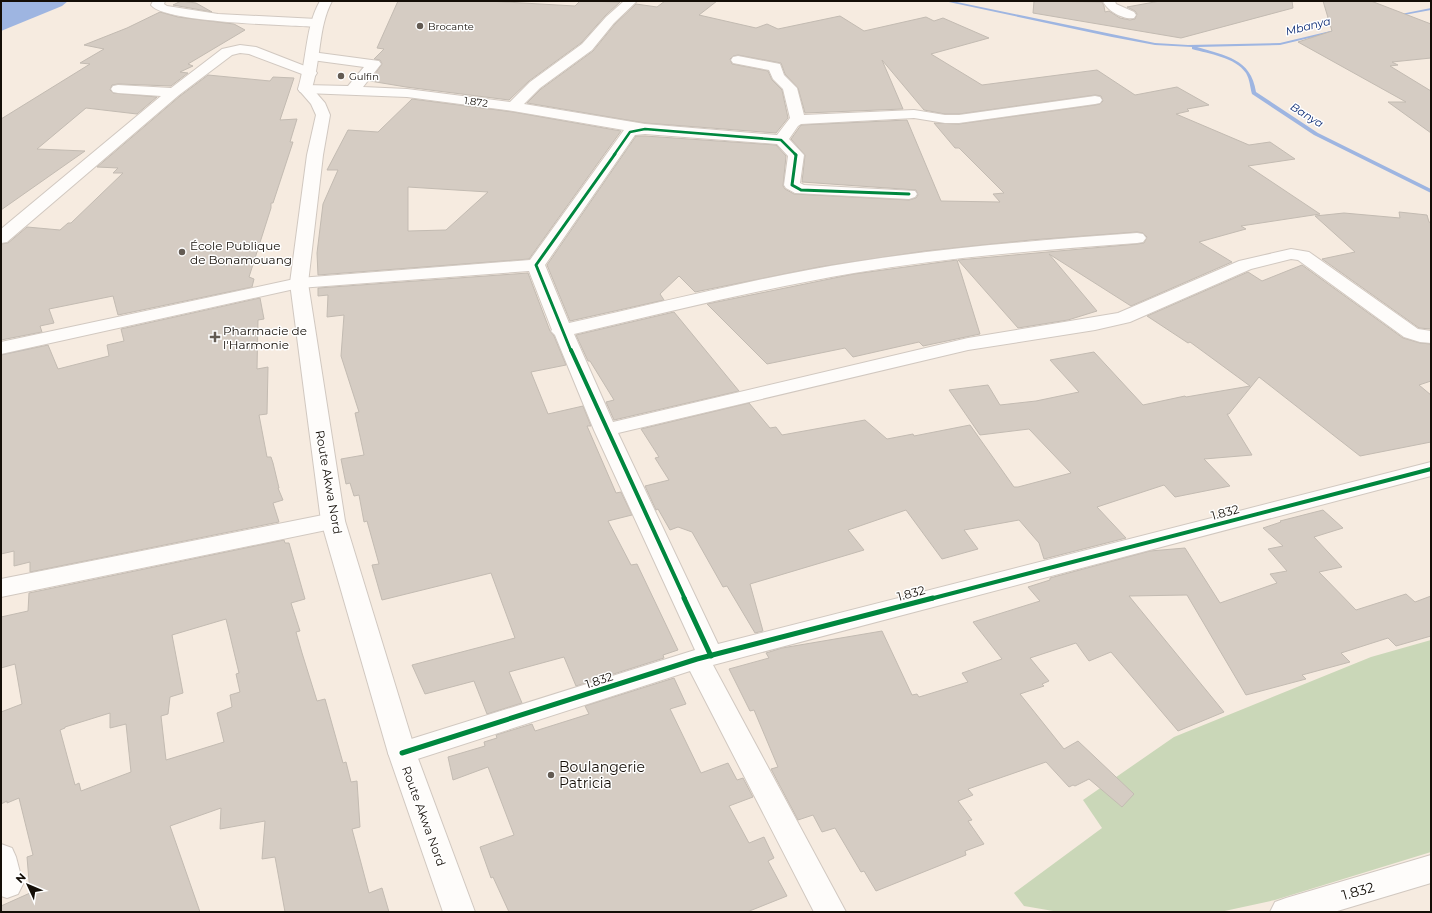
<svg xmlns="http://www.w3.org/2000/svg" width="1432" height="913" viewBox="0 0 1432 913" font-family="Montserrat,sans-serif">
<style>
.green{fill:#cad7b8}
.water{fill:#9eb5e1}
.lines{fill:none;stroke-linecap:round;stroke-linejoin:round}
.stream{fill:#9eb5e1;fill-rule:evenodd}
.building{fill:#d5ccc3;stroke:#c3bbb2;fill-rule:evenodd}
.minor-casing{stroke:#d1c8c0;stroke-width:2}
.major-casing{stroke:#d1c8c0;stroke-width:2}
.minor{fill:#fefcfa;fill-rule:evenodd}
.major{fill:#fefcfa;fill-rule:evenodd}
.cycleway-far3-casing{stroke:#fff;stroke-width:4}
.cycleway-far2-casing{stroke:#fff;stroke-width:5}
.cycleway-far1-casing{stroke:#fff;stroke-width:6}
.cycleway-casing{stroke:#fff;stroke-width:8}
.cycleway-far3{stroke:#00873e;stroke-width:2.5}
.cycleway-far2{stroke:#00873e;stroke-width:3}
.cycleway-far1{stroke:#00873e;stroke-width:4}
.cycleway{stroke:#00873e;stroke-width:5}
.poi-dot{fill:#635b53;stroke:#fff;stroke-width:1.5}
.labels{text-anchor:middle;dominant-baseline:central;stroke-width:3;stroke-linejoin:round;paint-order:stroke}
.far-poi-label{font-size:10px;fill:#140e07;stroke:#fff;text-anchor:start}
.far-street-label{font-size:10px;fill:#140e07;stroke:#fff}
.far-water-label{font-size:11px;font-style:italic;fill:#00216e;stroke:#fff}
.poi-label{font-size:12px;fill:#140e07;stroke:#fff;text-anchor:start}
.street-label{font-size:12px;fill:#140e07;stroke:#fff}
.near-poi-label{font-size:14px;fill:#140e07;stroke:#fff;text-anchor:start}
.near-street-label{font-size:14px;fill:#140e07;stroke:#fff}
</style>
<rect width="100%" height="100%" fill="#f6ebe0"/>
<!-- green -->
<polygon class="green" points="1431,640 1431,852 1275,900 1220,912 1059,912 1024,906 1014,893 1102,828 1083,800 1174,737 1371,657"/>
<!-- water -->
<polygon class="water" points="4,1 68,1 62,6 1,31 1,3"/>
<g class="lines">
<!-- stream -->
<g class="stream">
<path d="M944,1H952L1155,43L1188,45L1280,43L1343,28V30L1280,45L1197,47C1225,56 1251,58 1256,92L1318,133L1431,189V193L1314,135L1252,94C1250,87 1250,80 1246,73C1235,57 1209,54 1192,49V47L1155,45L1112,37Z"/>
<polygon points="1431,8 1431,10 1393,17 1391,16"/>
<polygon points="26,346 30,348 29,350 1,356 1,352"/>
</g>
</g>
<!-- building -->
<g class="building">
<polygon points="181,1 196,3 212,12 173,5"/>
<polygon points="398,1 488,1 575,6 580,1 620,2 605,16 581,43 529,81 509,100 406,87 370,81 382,64 380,60 374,59 384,49 377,48"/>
<polygon points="665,1 717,1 699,15 756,28 767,24 778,29 840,16 864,31 926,17 934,21 943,18 989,38 931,54 982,85 1097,70 1135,95 1177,87 1209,105 1187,109 1189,111 1176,114 1249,145 1270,142 1295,159 1248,166 1320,214 1241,226 1246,229 1199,242 1232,262 1131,306 1049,254 1097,311 1068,320 1018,328 958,260 1137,244 1144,243 1147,237 1143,233 1137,232 1031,240 925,251 819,267 695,292 679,276 660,294 664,300 570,321 547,265 636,136 645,136 776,145 786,156 783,186 785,189 794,194 909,200 916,198 918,195 916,190 802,182 805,155 791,139 801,125 907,120 941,201 1000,202 993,194 1004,193 959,148 955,148 934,123 959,124 1095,105 1100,104 1103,101 1101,96 1095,95 959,114 945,114 924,110 882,60 903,109 805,113 798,88 785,74 781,63 738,55 733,56 730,59 732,64 768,71 772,80 782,90 788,118 776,133 645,123 527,103 541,89 593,51 615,24 636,4 657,7"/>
<polygon points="1034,1 1102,2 1104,6 1105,12 1109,11 1120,18 1130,20 1135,19 1137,14 1135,11 1127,7 1160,1 1292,1 1293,8 1181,38 1033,13"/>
<polygon points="1323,1 1371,1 1431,24 1431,58 1392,62 1398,65 1390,66 1431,91 1431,133 1388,102 1406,102 1298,42 1332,31"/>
<polygon points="160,12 178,17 234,24 245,30 188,64 193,66 180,72 188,73 171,86 118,84 112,85 110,90 113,93 157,97 137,114 86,108 37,149 85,151 1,210 1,119 90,64 80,63 104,49 84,45 127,28"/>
<polygon points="208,75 270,81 273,77 294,78 280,120 297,119 290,142 293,142 273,203 271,203 271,208 249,277 254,279 252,287 118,315 113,296 49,309 54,323 40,326 42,332 1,340 1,244 8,243 27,227 60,230 68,223 71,223 123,173 113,173 118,168 97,167 180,96"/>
<path d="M412,99L513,112L621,131L529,259L318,275L317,253L323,204L338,170H327L348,130L378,132ZM408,187L488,192L446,230L408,231Z"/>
<polygon points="1399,212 1427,215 1429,222 1431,223 1431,329 1419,328 1322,259 1355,252 1315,216 1344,213 1400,218"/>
<polygon points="957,260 980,334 923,346 919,342 853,357 845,348 767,364 707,304 854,274"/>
<polygon points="1302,265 1403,338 1420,343 1431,344 1431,381 1419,385 1431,395 1431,442 1360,456 1259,377 1229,414 1227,414 1252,455 1204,459 1230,486 1175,497 1164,485 1097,507 1126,538 1044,559 1039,543 1019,520 964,530 978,549 942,559 906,510 848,530 864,550 750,584 763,631 755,633 727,586 723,587 692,532 678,527 670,530 658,509 656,510 645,486 669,480 655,458 659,457 641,429 749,403 770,428 776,427 782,435 865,420 887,439 913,434 914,436 970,425 1014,487 1018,487 1071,473 1029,429 980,435 949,390 988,385 1000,405 1036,401 1079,392 1050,360 1094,352 1143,405 1185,396 1186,397 1250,386 1190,342 1188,343 1147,316 1248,272 1262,281"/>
<polygon points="528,273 550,331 554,336 566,365 531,372 548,414 583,406 591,426 587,426 616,493 621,492 632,515 608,521 631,565 637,564 678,650 663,655 664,658 576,686 564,657 509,672 522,703 487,714 474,681 425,694 412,665 515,638 491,573 382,600 372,565 379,564 367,521 364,522 359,495 354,496 350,483 346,484 341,459 364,455 355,413 359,412 341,356 344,315 327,317 328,295 318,296 318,288"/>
<polygon points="260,298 264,319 258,320 257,369 268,367 267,414 259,415 267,457 271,457 273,463 279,488 278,488 283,500 273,503 279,522 30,572 30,562 14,566 14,551 1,554 1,355 48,345 58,369 109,356 107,345 124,341 121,329"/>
<polygon points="674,312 739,391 614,420 606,402 614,400 590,361 588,361 576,335"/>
<polygon points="1323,510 1343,528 1314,537 1342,567 1319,572 1356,610 1406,594 1415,602 1431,596 1431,636 1396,646 1388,638 1341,653 1350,662 1302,675 1306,679 1246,695 1187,595 1129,596 1224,712 1178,731 1111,652 1089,661 1076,643 1030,658 1049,681 1042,684 1044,686 1020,694 1064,749 1078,741 1134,794 1122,807 1089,779 1075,786 1073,785 1069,787 1046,762 968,789 973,795 958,801 972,820 968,821 984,844 965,851 966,855 876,891 864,871 861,872 835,828 822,832 813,815 798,820 771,769 778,767 754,710 750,711 729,669 769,658 766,653 782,648 882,631 912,695 917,694 919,697 968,682 962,673 1002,659 973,622 1040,601 1028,587 1050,580 1050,578 1150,551 1185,548 1220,603 1277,583 1270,574 1287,571 1268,549 1283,546 1263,528 1281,522 1280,521"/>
<path d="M284,540L285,543H289L305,599L291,603L300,631L296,632L302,653L317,701L325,699L343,763L346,762L351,782L357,781L360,827L352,829L369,893L382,888L389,912H285L275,857L262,859L265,821L220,829L221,808L170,826L200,912H1V906L30,893L27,857L33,855L19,798L7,803V801L1,804V712L22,704L15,664L1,668V617L28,611L29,593ZM226,619L239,673L236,674L240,692L230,695L232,707L217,713L224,742L166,760L161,716L168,714L170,697L183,693L172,635ZM110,713V728L126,724L131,772L81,791L79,783L75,785L60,730L65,728V727Z"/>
<polygon points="674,678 686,704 670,709 701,773 728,763 737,780 743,778 753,797 729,806 749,843 764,837 774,858 768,861 787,896 747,912 509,912 493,877 491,878 480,847 514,835 488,767 453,780 448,757 485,746 484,742 497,738 496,735 532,724 535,731 589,714 585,706"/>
</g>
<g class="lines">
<!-- minor casing -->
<g class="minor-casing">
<g id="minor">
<path d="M153,1H165L164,4L167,6L218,14L317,19L322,20L323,23L322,26L317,27C290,25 164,23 151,5Z"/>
<path d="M624,1H637L614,23L592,50L540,88L524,104L645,124L777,135L790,118L783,89L773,79L769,70L733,63L731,60L733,57L738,56L780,64L784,75L797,88L804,115L914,110L945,115H959L1095,96L1100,97L1102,100L1100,103L1095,104L959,123H945L914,118L801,124L798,126L789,139L804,155L800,183L804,185L915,191L917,194L915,197L909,199L795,193L786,188L784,185L788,156L777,144L645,134L635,135L545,265L569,323C664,302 759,277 855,262C949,247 1043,240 1137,233L1143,234L1146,238L1143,242L1137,243C1042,250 948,257 854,273C760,289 667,312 574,334L613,422L968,338L1118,313L1239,261L1291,249L1309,252L1418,329L1431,331V343L1420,342L1404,337L1298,260L1291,259L1251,269L1130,322L1095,330L968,350L618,433L718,644L1431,462V476L713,665L846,912H814L690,671L402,764L392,761L388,753L392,745L695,650L594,430L555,335L551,331L552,330L529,271L299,288L1,354V342L299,278L530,260L624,130L513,111L407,97L305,93L300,92L298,89L300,86L305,85L348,86L364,67L312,60L307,59L305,56L307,53L312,52L379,61L381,64L363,87L407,89L510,102L530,82L582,44L606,17Z"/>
<path d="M1103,1H1115L1116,4L1134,12L1136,15L1134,18C1124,20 1107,11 1103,1Z"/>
<polygon points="240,45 256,47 315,70 317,73 315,76 310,77 249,54 240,53 232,55 179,95 7,242 1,243 1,229 161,96 118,93 113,92 111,89 113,86 118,85 171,88 222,49"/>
<polygon points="333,513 341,515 345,521 341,527 1,597 1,579"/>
<polygon points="1,844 12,848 16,857 23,884 18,894 7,898 1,896"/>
<polygon points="1431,855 1431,883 1334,912 1270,912 1275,902 1286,898"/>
</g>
</g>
<!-- major casing -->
<g class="major-casing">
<path id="major" d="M320,1H332C318,27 321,60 312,88L325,103L330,115L323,155L308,283L345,521L416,753L475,912H443L388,753L321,521L290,283L307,155L316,115L311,104L298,89C307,60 305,27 320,1Z"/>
</g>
<!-- minor -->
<use href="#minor" class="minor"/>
<!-- major -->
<use href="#major" class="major"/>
<!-- cycleway-far3 casing -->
<g class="cycleway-far3-casing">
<polyline id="cycleway-far3" points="614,155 630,132 645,129 781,140 796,155"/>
</g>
<!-- cycleway-far2 casing -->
<g class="cycleway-far2-casing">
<g id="cycleway-far2">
<polyline points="795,154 796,155 792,185 801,190 909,194"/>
<polyline points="571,351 536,265 615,154"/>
</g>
</g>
<!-- cycleway-far1 casing -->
<g class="cycleway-far1-casing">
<g id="cycleway-far1">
<polyline points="571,350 685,599"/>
<polyline points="930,599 1431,469"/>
</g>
</g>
<!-- cycleway casing -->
<g class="cycleway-casing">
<g id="cycleway">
<polyline points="684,598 711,656"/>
<polyline points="402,753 697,659 933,598"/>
</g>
</g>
<!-- cycleway-far3 -->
<use href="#cycleway-far3" class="cycleway-far3"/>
<!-- cycleway-far2 -->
<use href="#cycleway-far2" class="cycleway-far2"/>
<!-- cycleway-far1 -->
<use href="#cycleway-far1" class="cycleway-far1"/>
<!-- cycleway -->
<use href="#cycleway" class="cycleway"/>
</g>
<!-- markers -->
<g class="poi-dot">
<circle cx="420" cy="26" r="4"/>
<circle cx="341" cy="76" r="4"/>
<circle cx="182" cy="252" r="4"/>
<path d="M213 331h4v4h4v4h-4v4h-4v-4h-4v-4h4z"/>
<circle cx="551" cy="775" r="4"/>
</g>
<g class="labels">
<!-- far-poi labels -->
<g class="far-poi-label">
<text x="428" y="26">Brocante</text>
<text x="349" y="76">Gulfin</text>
</g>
<!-- far-street labels -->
<g class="far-street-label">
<text transform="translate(476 102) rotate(8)">1.872</text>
</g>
<!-- far-water labels -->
<g class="far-water-label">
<text transform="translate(1308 26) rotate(-14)">Mbanya</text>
<text transform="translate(1307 115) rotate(32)">Banya</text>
</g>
<!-- poi labels -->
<g class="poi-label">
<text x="190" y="245">École Publique<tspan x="190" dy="14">de Bonamouang</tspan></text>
<text x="223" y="330">Pharmacie de<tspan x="223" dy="14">l'Harmonie</tspan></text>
</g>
<!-- street labels -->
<g class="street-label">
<text transform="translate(329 482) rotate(80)">Route Akwa Nord</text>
<text transform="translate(1225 512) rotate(-15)">1.832</text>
<text transform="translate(911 593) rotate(-15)">1.832</text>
<text transform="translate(599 680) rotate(-18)">1.832</text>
<text transform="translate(424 816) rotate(70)">Route Akwa Nord</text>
</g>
<!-- near-poi labels -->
<g class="near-poi-label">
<text x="559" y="767">Boulangerie<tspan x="559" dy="16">Patricia</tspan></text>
</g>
<!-- near-street labels -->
<g class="near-street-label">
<text transform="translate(1358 891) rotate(-16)">1.832</text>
</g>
</g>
<!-- border -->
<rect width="1432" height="913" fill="none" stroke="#140e07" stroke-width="4"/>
<!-- north arrow -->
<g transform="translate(28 885) rotate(314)" stroke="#ffffff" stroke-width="3" paint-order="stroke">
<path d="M0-3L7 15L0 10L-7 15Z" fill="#140e07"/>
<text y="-6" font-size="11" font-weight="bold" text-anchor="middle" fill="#140e07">N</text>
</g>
</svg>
